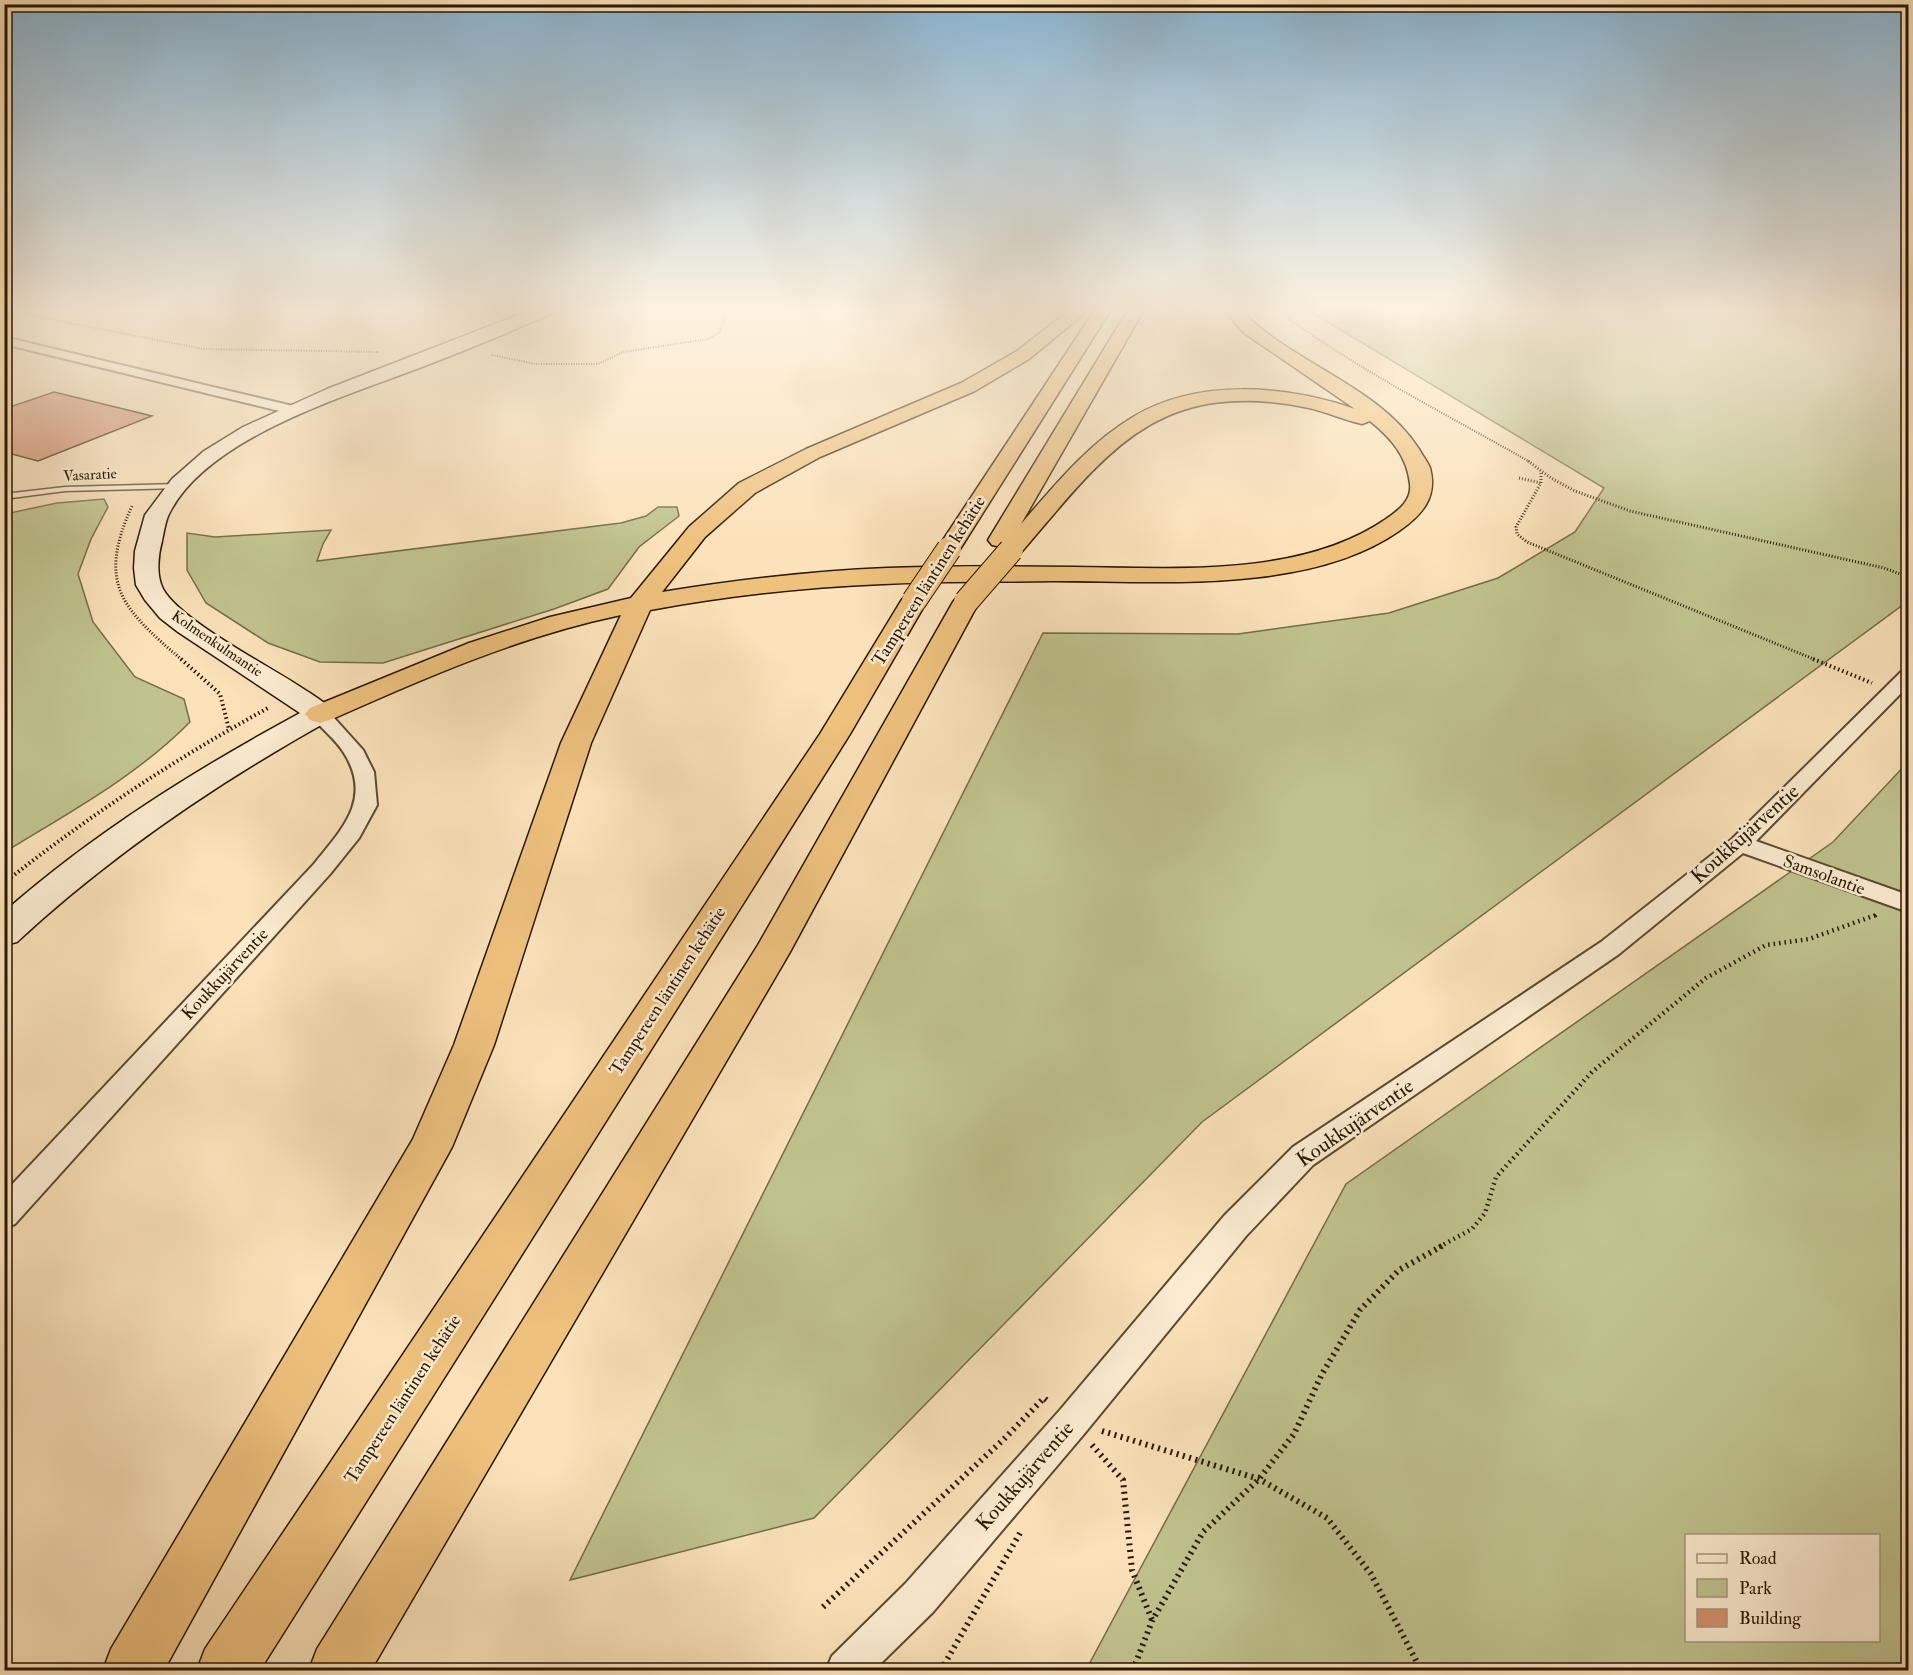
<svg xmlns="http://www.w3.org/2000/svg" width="1913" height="1675" viewBox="0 0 1913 1675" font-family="'IM FELL Double Pica',serif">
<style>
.green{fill:#c0c38f;stroke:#746d48;stroke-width:1.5;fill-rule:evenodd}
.building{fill:#d59272;stroke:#271700;stroke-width:1.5}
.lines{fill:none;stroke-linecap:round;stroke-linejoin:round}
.lane-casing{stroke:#5c4a2e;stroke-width:3}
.street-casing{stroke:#5c4a2e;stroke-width:4}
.secondary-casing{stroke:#271700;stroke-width:3}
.highway-casing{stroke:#271700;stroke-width:3}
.path-far4{stroke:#271700;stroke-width:2;stroke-dasharray:1 1.5;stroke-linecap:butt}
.path-far3{stroke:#271700;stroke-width:3;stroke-dasharray:1 2;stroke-linecap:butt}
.path-far2{stroke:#271700;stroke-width:4;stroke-dasharray:1.5 3;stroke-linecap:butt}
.path-far1{stroke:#271700;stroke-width:4.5;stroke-dasharray:1.5 4;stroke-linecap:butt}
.path{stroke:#271700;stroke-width:6;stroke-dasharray:2 4.5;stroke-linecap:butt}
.lane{fill:#fcecd2;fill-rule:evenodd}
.street{fill:#fcecd2;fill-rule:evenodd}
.secondary{fill:#fcecd2;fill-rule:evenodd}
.highway{fill:#eec17d;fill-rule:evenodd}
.highway-bridge-casing{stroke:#271700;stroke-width:26;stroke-linecap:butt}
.highway-bridge{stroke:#eec17d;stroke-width:24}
.labels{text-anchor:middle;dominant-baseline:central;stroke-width:5;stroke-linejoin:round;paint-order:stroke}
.far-street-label{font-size:15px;fill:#271700;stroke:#fcecd2}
.street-label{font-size:18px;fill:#271700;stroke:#fcecd2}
.near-street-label{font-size:21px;fill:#271700;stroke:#fcecd2}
</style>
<rect width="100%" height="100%" fill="#fbe2ba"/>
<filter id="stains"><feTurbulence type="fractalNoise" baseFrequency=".00333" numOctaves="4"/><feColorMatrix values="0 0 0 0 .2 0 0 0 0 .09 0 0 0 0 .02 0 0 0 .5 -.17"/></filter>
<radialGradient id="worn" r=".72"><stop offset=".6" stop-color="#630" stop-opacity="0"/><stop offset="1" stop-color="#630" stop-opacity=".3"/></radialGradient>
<!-- green -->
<g class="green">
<polygon points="1304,308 1908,308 1908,601 1202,1122 814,1518 570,1580 1043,633 1238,634 1389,613 1498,578 1575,532 1604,488"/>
<path d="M104,499L108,507L91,539L78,574L93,622L135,677L184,699L190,722C137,776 68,813 5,852V514L57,503Z"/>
<polygon points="658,507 677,507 679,516 639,547 608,589 554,609 383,663 320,662 268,643 206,603 187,570 187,533 215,537 331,530 323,544 317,561 621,523 646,516"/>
<path d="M1908,762V1670H1086L1346,1184L1833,842ZM1686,1536H1878V1640H1686Z"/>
</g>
<!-- building -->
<polygon class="building" points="54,392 152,416 38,461 4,452 4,409"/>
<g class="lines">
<!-- lane casing -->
<g class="lane-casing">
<polygon id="lane" points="178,484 181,484 181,488 65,491 4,499 4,494 65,487"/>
</g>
<!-- street casing -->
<g class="street-casing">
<g id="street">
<polygon points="4,337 297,407 299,410 292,414 4,344"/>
<polygon points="1908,670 1908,686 1756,841 1908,895 1908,912 1743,853 1619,954 1313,1165 1246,1236 1084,1434 933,1612 874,1670 826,1670 832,1656 905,1584 1060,1410 1224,1216 1293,1147 1601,942 1732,839 1901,672"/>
<path d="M320,708L327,710L363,750L374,772L377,805L359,838L330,874L15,1224L4,1228V1193L314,864C342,829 373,799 344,753C335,738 320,728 310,714L313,710Z"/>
</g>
</g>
<!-- secondary casing -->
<g class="secondary-casing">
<path id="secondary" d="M536,308H559L557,311C510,332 462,352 414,370C340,398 206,439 169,514C165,522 164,532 162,541C158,555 156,575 163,589C180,620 267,665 299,686C311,694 326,702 335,714L330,720C217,783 112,854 17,942L4,945V912C94,833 195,770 300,713L178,632L160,618L145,600L136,585L134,568L135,551L145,515L172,479L204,451L243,427L327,389Z"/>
</g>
<!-- highway casing -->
<g class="highway-casing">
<g id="highway">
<path d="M1072,308H1091L1029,359L975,391L820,457L755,493L705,537L662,592C736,580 812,571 887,568C949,566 1011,566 1073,567C1174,568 1300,578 1386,519C1399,510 1412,500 1410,484C1407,456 1391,438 1370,421L1362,424C1344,420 1327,412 1309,408C1157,377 1108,451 1019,555L1011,557L1003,555L999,550L1001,547L992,545L988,540L1129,308H1145L1021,524C1054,486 1089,443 1133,417C1197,378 1287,385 1355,409L1244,333L1222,308H1239C1291,364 1377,384 1419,449C1422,455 1428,462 1430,468C1438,497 1422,515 1399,531C1309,594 1159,581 1053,581C997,582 940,581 883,584C805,587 727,596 650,610L591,743L494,1045L452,1147L164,1670H103L111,1649L413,1139L454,1045L561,743L621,615C520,636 424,678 330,720L320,723L310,720L305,714L310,708L469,643L550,617L631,598L689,527L739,483L806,449L961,383L1017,351Z"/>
<polygon points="1096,308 1112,308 957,554 949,556 941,554 937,549"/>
<polygon points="914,593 923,596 927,601 850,734 260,1670 197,1670 205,1649 820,734 901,601 905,596"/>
<polygon points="966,594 975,597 979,602 790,952 371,1670 309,1670 317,1649 758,945 953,602 957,597"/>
</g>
</g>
<!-- path-far4 -->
<g class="path-far4">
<polyline points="16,308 34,316 203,349 379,352"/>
<polyline points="788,308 820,316"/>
<path d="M1274,308C1354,368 1444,413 1530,462"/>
<polyline points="492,355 536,364 598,364 623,352 708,339 720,332 724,319 723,308"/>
</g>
<!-- path-far3 -->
<g class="path-far3">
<polyline points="1528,461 1551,478 1575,491 1630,511 1884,568 1908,577"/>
<polyline points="1541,473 1541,483 1516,527 1517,534 1527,542 1816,660"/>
<polyline points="1519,478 1541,483"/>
<path d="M132,506C96,585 123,609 182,660"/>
</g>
<!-- path-far2 -->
<g class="path-far2">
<polyline points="181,659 220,694 229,729"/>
<polyline points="1813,659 1872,683"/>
<path d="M4,883C87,817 175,759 268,708"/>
<polyline points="1875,916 1877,914"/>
</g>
<!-- path-far1 -->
<polyline class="path-far1" points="1439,1247 1472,1229 1485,1213 1496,1177 1592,1072 1706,978 1766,945 1809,939 1876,915"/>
<!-- path -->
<g class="path">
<polyline points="1102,1431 1259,1479 1327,1518 1371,1574 1421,1670"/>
<polyline points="1092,1445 1123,1480 1132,1570 1152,1620"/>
<polyline points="823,1607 1004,1439 1044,1398 1049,1402"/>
<polyline points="941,1670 1020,1533"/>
<polyline points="1133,1670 1152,1621 1203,1532 1259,1479 1294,1434 1322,1374 1360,1310 1399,1270 1442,1246"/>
</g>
<!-- lane -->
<use href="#lane" class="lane"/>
<!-- street -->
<use href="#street" class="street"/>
<!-- secondary -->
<use href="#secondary" class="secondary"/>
<!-- highway -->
<use href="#highway" class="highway"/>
<!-- highway-bridge casing -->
<g class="highway-bridge-casing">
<g id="highway-bridge">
<polyline points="914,601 949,549"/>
<polyline points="966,602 1011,550"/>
</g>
</g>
<!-- highway-bridge -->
<use href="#highway-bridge" class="highway-bridge"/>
</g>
<!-- sky -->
<linearGradient id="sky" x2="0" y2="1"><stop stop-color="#8bb7d5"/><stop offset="0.57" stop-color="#fdf2e0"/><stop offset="1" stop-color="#fdf2e0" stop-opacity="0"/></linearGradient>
<rect width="1913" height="543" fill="url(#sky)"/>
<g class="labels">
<!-- far-street labels -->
<g class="far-street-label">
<text transform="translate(90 475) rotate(-3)">Vasaratie</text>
<text transform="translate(217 644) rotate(34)">Kolmenkulmantie</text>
</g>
<!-- street labels -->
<g class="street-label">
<text transform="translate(929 581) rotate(-58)">Tampereen läntinen kehätie</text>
<text transform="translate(1824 875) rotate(20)">Samsolantie</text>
<text transform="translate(225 974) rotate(-47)">Koukkujärventie</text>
<text transform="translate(668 991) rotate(-57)">Tampereen läntinen kehätie</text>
<text transform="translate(403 1399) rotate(-57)">Tampereen läntinen kehätie</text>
</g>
<!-- near-street labels -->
<g class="near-street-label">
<text transform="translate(1745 834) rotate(-42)">Koukkujärventie</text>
<text transform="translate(1355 1123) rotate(-35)">Koukkujärventie</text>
<text transform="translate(1025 1476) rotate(-49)">Koukkujärventie</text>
</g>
</g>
<!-- margin -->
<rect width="1913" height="1675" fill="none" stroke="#fbe2ba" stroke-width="24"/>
<rect x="6" y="6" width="1901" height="1663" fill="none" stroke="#271700" stroke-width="3"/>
<rect x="12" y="12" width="1889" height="1651" fill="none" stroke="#271700" stroke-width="1.5"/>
<!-- legend -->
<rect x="1685" y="1534" width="195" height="108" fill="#fcecd2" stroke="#a7977e" stroke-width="1.5"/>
<rect x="1697" y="1554" width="30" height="9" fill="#fcecd2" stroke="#a7977e" stroke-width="1.5"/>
<text x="1739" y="1564" font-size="18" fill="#271700">Road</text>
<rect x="1697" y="1579" width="30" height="18" fill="#c0c38f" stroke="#a7977e" stroke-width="1.5"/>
<text x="1739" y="1594" font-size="18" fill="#271700">Park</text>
<rect x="1697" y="1609" width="30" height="18" fill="#d59272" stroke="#a7977e" stroke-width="1.5"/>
<text x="1739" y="1624" font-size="18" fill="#271700">Building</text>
<rect width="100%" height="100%" filter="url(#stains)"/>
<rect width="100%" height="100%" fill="url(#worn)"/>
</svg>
